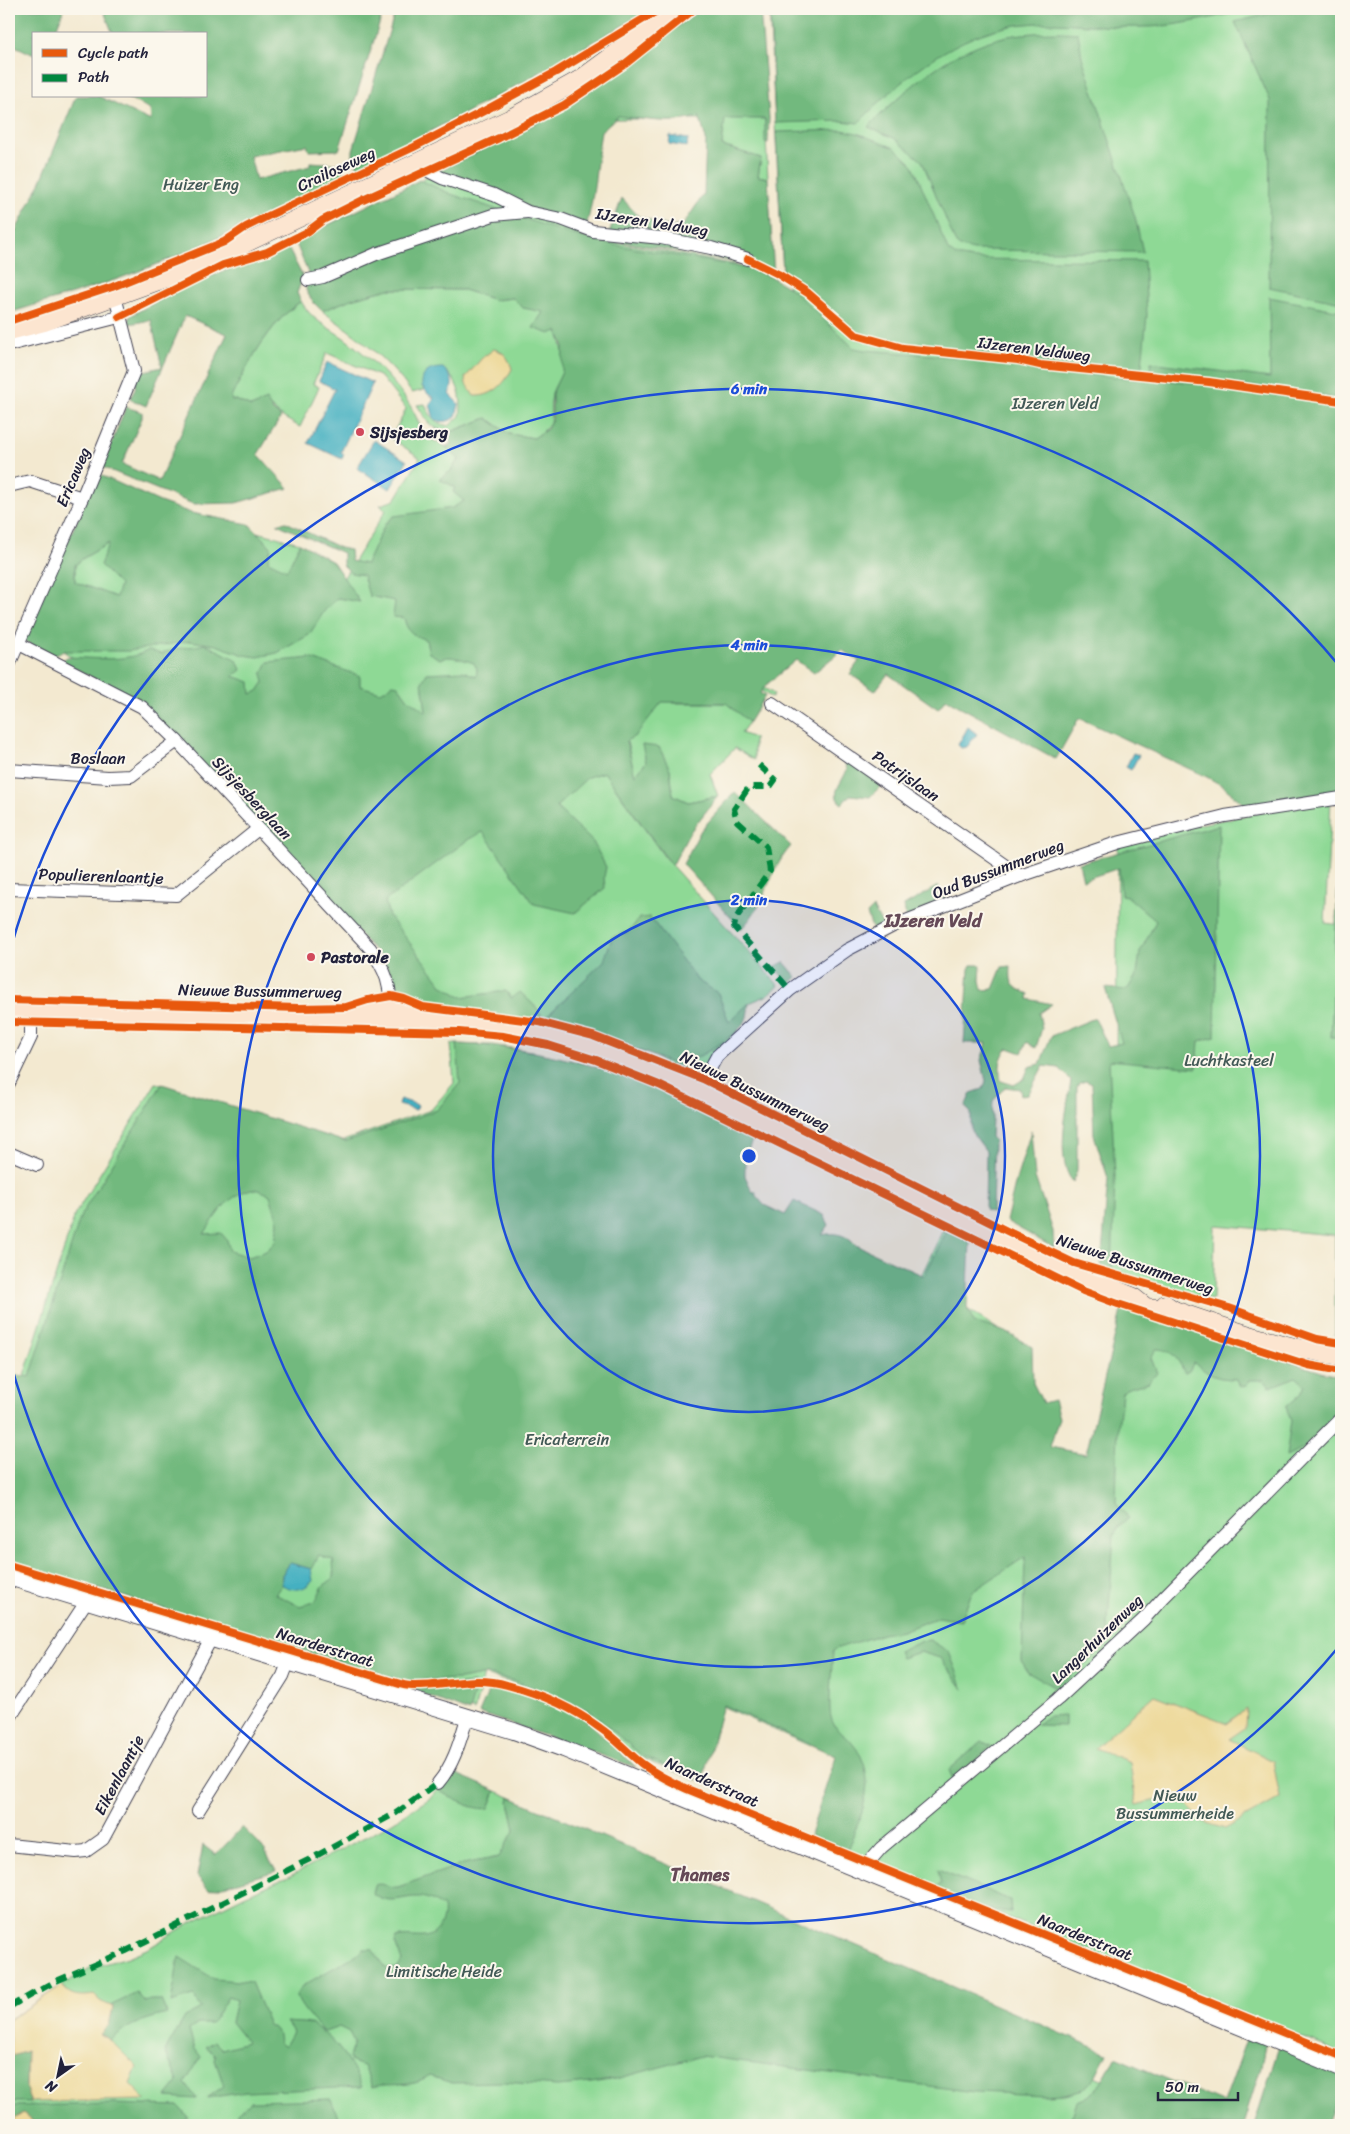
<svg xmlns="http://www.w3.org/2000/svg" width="1350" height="2134" viewBox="0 0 1350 2134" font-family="Sriracha,sans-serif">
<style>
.green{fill:#8ed995;stroke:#587e68}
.forest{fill:#72b97e;stroke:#4a6e5c;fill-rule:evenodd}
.sand{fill:#eeda9e;stroke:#887e6c}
.water{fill:#44b0c1;stroke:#33697e}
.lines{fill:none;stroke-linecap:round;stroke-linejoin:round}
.minor-casing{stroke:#414051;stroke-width:14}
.tertiary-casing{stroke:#414051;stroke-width:18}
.secondary-casing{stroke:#414051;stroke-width:19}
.minor{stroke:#fff;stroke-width:12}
.tertiary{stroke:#fff;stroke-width:16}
.secondary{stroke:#fce5d0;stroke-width:18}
.quiet{stroke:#00873e;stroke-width:6;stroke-dasharray:12 6;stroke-linecap:butt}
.cycleway-casing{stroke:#fbf7ec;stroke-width:11}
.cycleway{stroke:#e8590c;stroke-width:8}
.ring{fill:none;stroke:#1d4ed8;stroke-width:2.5}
.poi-dot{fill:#d1495b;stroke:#fbf7ec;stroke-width:2}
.labels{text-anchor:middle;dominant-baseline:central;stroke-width:4;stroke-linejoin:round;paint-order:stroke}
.street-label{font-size:16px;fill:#22223b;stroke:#fbf7ec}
.park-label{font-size:16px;fill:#425956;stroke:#fbf7ec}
.poi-label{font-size:16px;font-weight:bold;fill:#22223b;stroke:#fbf7ec;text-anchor:start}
.neighbourhood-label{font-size:18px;font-weight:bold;fill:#654957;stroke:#fbf7ec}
.centre{fill:#1d4ed8;stroke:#fbf7ec;stroke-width:2.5}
.ring-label{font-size:15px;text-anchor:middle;font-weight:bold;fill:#1d4ed8;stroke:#fbf7ec;stroke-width:4;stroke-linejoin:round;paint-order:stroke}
</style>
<rect width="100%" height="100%" fill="#fbf7ec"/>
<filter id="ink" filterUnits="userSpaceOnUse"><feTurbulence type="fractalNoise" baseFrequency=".02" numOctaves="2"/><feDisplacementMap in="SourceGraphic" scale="10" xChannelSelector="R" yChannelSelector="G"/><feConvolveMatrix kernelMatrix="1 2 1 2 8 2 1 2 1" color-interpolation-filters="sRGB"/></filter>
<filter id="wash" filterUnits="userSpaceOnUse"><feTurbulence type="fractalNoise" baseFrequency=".0096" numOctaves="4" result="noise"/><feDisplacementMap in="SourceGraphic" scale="20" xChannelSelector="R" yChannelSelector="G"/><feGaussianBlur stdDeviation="1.12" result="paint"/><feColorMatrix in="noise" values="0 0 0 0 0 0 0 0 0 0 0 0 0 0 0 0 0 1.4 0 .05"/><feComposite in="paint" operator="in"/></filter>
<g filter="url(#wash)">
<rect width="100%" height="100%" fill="#f3e9d0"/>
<!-- green -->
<g class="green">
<path d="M701,9L765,119L768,178L758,176L761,158L722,146L724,119H599L582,236L749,267L789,288L783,273L769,9H1341V793L1247,807L1237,769L833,627L773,647L747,678L774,694L772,698L757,688L673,703H727L749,722L741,733L754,738V760L735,748L710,774L718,796L688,802L673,795L670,769L646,762L635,776L627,742L594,775L604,772L666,859L779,986L766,996L749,1003L743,1009L748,1014L697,1057L728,1038L738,1029L739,1030L699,1075L681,1067L672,1070L653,1055L581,1034L512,1019L421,1007L383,955L142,705L63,651L101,592L75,582V565L82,559L110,542L191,513L215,518L269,556L271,547L257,532L300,543L288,569L331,598L386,510L380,505L395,500L420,458L391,438L406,409L381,377L327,353L313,384L319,387L300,427C286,419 275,414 266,401L251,407L236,400L232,401L231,397C250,361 268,325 301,301C310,319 328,327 344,338C376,362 412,395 423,435L446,447L459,459L451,471L546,436L561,413L571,355L557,331C562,343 566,360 562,373C559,381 553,387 552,395C547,419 559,421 534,438L509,434L487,418L448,433L430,425L417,405L425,404C431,417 434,423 449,426L460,416C463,396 458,381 443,368L422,386L424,390L412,393C388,359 356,335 322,311L354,298L389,289L464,290L495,300L513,298L523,308H559L295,241L519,132L572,103Z"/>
<polygon points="1331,799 1325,923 1341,925 1341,1342 1335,1342 1335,1235 1215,1225 1213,1299 1210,1300 1112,1271 1109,1060 1116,1060 1118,840"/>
<polygon points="451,1044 492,1045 532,1051 751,1134 738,1190 756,1192 745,1266 921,1276 943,1230 966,1242 964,1307 1016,1341 1055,1686 1126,1309 1225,1343 1322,1373 1341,1376 1341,2053 841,1850 857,1818 864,1794 822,1719 810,1746 717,1704 696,1780 636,1756 584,1710 531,1688 484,1675 474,1711 397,1680 251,1634 9,1374 24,1376 75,1214 156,1083 340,1142 431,1110 454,1083"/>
<polygon points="437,1789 455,1799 489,1808 496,1791 510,1797 509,1802 515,1829 514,1832 1211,2125 9,2125 9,2020 67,1991 62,1985 90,1968 128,1957 149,1948 188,1924 244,1896 290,1876 386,1826 429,1799"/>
</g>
<!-- forest -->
<g class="forest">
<polygon points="9,9 64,9 54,34 34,34 34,55 9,43"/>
<path d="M103,9H384L339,150L309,151L307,145L250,156L256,180L310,166V162L340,164L346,175C267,215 187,256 103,284C72,295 40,303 9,313V244L41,181L76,96H98L151,121L150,109L123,96H206V34H113Z"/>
<polygon points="396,9 648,9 636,18 516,86 359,169 353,157 353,150"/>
<path d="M701,9H760L769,118L768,143L765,142V119H725L722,146L761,158L758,176L768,178L774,275L748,264L607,239L622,198L638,216L671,227L683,225L704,194L706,139L699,116C675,126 644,119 618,116L601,131C596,163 595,196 586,227L432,174L519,132L572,103Z"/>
<path d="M770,9H1243C1238,14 1223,15 1215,17C1191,22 1167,27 1143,27C1097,29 1052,17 1006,27C946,40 900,81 858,123L842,121L775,123Z"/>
<polygon points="1277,12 1341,12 1341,302 1269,287 1270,100 1235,22"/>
<path d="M1062,32L1078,33L1082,57L1135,217L1143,252L974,250L960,247L956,244L922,161L894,138L868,127C908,87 951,48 1008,36C1026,33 1044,32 1062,32Z"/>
<polygon points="842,130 857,133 895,148 913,165 948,250 956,256 973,259 1144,261 1147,315 1141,375 859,339 799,283 783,273 776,132"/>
<path d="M420,180L451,194L570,234L615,245L747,268L771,277L793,290L854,348L865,350L1000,360L1072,374L1149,379L1151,362L1270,378L1269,297L1341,311V399L1259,387L1162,377L1153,379L1227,386L1341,404V792L1247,807L1223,786L1207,777L1079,718L1056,759L946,699L938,709L888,674L875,691L850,674L859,661L842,650L814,673L796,660L766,685L760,693L765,696L749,722L726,703L662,702L635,736L626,741L635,775L646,762L642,745L659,747L670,769L673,795L688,802L718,796L690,832L672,866L604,772L588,777L556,807L593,842L606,867L604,877L605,888L575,913L534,904L483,832L469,839L385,901L389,916L443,986L461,997L506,991L511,998L520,992L536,1007L544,1019L604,961L612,937L628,932L640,918L650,917L698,981L718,993L729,1022L749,1003C748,1008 748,1017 745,1022C738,1035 691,1063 677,1066C622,1041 561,1026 501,1017C466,1012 430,1014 397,998L398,987L381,957L142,705L62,661L67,657C93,658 126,663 149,650L161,654C175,647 190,648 205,644L237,660L241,670L233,676L250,682L251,694L258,691L264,682L262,674L268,662L310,658L360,676V686L381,692L393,684L398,685L408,699L426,712L422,682L427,673L463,671L476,676L477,669L474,663C464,660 450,654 440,659L429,653L426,640C413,635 407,632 404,618L393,617L395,601L369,596L363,575L351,573L343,565V553L277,524L286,522L340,548L350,550L351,561L366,564L385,524L394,516L452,508L464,501L453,492L455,487L439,479L451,471L459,459L446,447L452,443L435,428L448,433L487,418L509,434L534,438L547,429L552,419V393L562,372L563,344L557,331L550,334L533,328L543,312L523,308L513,298L495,300L464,290L389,289L354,298L322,311L312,301L306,290L308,273L295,241Z"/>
<path d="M287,246L303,277L297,293L301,301C268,325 250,361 231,397L232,401L236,400L251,407L266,400L273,411L281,417L258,454L289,488L236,503L193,504L102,467L126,407L142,412V418L122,464L159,481L227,334L185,316L146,406L130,399L135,389L137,371L140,372L162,367L151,320L129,324L130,316L182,288Z"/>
<path d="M98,474L160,502L191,513L249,524L271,547L268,561L287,570L300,543L333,562L360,602L338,598L325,610L309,635L277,653L258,657L244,655L216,645L190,641L129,651H63L52,657L23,640ZM109,543L100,565L120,585L116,597L75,582V565L82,559Z"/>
<path d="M843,757L886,781L870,797L850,795L842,804C828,794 844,781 847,769Z"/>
<path d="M735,792L791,846C768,872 766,905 741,929L683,864L701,830Z"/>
<polygon points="1341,806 1341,1037 1331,1037"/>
<path d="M1219,825L1215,1037L1199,1041L1197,1068L1109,1060L1115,1176L1112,1272L1101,1268L1108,1178L1094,1135L1092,1084L1086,1081L1079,1083L1077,1087V1170L1073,1182C1054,1160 1068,1106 1071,1080L1059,1068L1043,1066L1028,1095L1021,1096L1020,1089L1005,1087L993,1101L991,1137L994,1140L992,1213L985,1210L986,1151L971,1131V1113L965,1107L971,1093L983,1089L986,1081L981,1060L987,1043H964L969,969L971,965H981L980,980L982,990L993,989L1002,967L1011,966C1010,985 1011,986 1029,994L1028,999L1052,1004L1039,1013L1042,1028L1036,1048L1027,1042L1022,1053L1008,1048C999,1058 999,1067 1001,1081L1014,1085L1024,1079L1029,1067L1040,1064L1051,1036L1095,1018L1108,1046L1122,1043L1105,988L1127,990L1137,974L1140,952L1156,921L1127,896L1121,895L1119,868L1083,880L1079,863Z"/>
<polygon points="938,886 948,898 906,919 904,906"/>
<polygon points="873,908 883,926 873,931 867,914"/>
<polygon points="784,962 797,977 789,984 774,967"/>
<path d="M457,1044C566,1047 659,1085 755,1134L745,1157V1176L752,1191L764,1205L785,1215L794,1201L824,1215L829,1225L822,1235C834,1232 846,1234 854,1244L924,1276L947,1231L970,1242L967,1308L974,1322L1006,1332L1032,1347L1033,1383L1043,1403L1054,1400L1059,1418L1050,1447L1086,1454L1122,1307L1163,1322L1325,1373L1341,1376V1417L1307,1447L1286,1457L1291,1421L1286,1407L1301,1394L1305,1385L1296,1377L1270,1387L1264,1380H1249L1247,1386L1240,1387L1237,1379C1216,1379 1210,1376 1194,1362L1189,1371L1185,1373C1178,1360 1173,1349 1156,1349L1151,1358L1157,1373L1149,1382L1126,1389L1122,1393L1118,1428L1116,1502L1121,1510L1129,1517L1118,1527L1114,1535L1108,1622L1109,1643L1057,1689L1027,1672L1022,1661L1025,1557L972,1592L961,1621L939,1617L902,1631L882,1634L835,1649L833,1652C832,1667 828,1705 831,1717C833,1729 845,1734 852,1743C881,1776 861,1816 847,1850L810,1835L836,1756L723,1705L702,1781L642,1756L590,1711L518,1682L487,1674L461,1679L403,1681L9,1562V1374L30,1377L81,1215L162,1084L346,1142L437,1110L460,1083ZM251,1189L259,1190L270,1195L278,1222L275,1242L266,1251L249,1257L230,1251L227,1240L221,1233L204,1234C218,1213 225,1198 251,1189ZM319,1555L333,1560L334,1578L323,1586L315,1602L299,1606L275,1594L282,1585V1575L290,1563L311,1569Z"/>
<polygon points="1031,1131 1035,1177 1053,1231 1054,1248 1006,1221 1016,1180"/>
<polygon points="930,1640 949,1652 964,1690 940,1658 920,1652 901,1658 898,1652 922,1641"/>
<polygon points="474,1683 476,1687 469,1712 410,1689"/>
<polygon points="491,1685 528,1695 582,1716 636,1767 479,1713"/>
<polygon points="1065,1715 1065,1726 1036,1725 1048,1716"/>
<polygon points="982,1741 991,1746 953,1780 949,1770"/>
<path d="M452,1772L496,1791L489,1808C476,1812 448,1797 437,1789Z"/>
<path d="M510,1797L1107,2053L1095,2077L1084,2089L1064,2094L1045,2095L975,2092L701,2056L616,2079L591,2083L557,2086L504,2082L452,2083L430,2076C409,2090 395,2081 372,2087L364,2066L352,2062L349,2057L354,2042L349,2032L339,2027L325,2032L322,2030C316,2024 295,2002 297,1994C298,1991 302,1987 304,1985L361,1952L363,1949H372L387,1969L398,1968L402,1961L395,1943L397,1938C406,1935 415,1938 424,1937C439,1935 445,1920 443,1907C412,1883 397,1912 372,1893L374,1885C384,1882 389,1888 398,1887L463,1864L499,1857L515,1829L509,1802Z"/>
<polygon points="242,1827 264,1849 276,1871 209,1890 197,1876 203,1845 216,1855"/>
<polygon points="938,1870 1010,1900 1011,1912 966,1907 930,1891 932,1888 941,1884"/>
<path d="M179,1957L214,1979L251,1982L269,2025C278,2029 278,2034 279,2043L283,2046H285L293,2032L286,2022C293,2023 307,2022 313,2025C336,2039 352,2064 362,2087L246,2092L207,2098L224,2086L215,2060L216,2055L205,2047L214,2041L222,2049L247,2042L231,2022L236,2000L228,1997L211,2024H198L189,2030L195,2049L201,2057L185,2083L197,2099L166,2097L178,2082L165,2051L185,2017L201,2008L194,1996L171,2003Z"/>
<path d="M137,1993L145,2002L150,2000H161L167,2014C143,2020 129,2024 111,2040L100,2034L109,2025L113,2007L110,2006Z"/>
<path d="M1249,2034L1266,2040L1261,2067L1243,2125H1070L1077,2101C1098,2095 1106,2075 1115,2057L1224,2103Z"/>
<polygon points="9,2037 12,2056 27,2051 26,2089 31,2102 9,2102"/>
<polygon points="1282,2037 1341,2063 1341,2089 1326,2125 1254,2125"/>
<polygon points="331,2099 341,2125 251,2125 237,2114 251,2101"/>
<polygon points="116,2104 178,2106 189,2118 178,2125 37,2125 23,2113 9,2123 9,2106"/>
</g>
<!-- sand -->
<g class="sand">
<path d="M494,349C505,352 509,359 512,369C504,385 492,397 474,396L466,384L465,378L482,358Z"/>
<polygon points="1154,1695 1227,1723 1246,1709 1245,1728 1229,1739 1273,1761 1280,1798 1225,1829 1204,1822 1176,1795 1136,1805 1130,1762 1095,1748"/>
<path d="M62,1985C69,1997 81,1997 94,1995L100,2001L113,2007L109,2025L100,2034L110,2040L137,2067L130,2084L146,2100L31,2102L26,2089L27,2051L12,2056L9,2037V2020Z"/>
<polygon points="23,2113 37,2125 9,2125 9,2123"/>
</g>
<!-- water -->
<g class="water">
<polygon points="670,136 688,139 687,147 669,144"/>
<polygon points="327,362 373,383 341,452 344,454 342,459 308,443 335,389 319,381"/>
<path d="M443,368C452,377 455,382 449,394L459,404L456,417C448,422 443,423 434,419L430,404L434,398L428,394L422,386C421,372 430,368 443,368Z"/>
<polygon points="374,440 407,461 390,489 357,468"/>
<polygon points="968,727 977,734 967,747 961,748 958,745"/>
<polygon points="1133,753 1139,755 1131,770 1126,767"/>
<polygon points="400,1099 418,1105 416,1110 398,1105"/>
<path d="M290,1563L311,1569L313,1581C302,1591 295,1591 282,1585V1575Z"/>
</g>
</g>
<g filter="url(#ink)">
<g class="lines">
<!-- minor casing -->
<g class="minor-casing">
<g id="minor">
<polyline points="421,161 428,171 442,178 494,195 528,212 561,219 593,231 661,238 711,248 748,259"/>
<polyline points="308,280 323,277 376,254 493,215 527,212"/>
<polyline points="9,345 119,317"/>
<polyline points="9,486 30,481 82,498"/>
<path d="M19,644L142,707L177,741L370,948C385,969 393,987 389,1013"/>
<polyline points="9,665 82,498 134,371 115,296"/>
<polyline points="772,703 1020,876"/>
<polyline points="9,770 108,777 131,776 177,741"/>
<polyline points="9,889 176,895 258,829"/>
<polyline points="9,1083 31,1037 31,1011"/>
<polyline points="698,1091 717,1056 790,990 847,950 893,926 1020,876 1117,843 1225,816 1341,798"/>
<polyline points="9,1153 37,1165"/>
<polyline points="9,1719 86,1602"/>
<path d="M438,1783C454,1764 460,1741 467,1718"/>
<polyline points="198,1811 283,1676 288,1663"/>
<polyline points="9,1845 76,1852 86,1851 103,1839 211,1639"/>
<polyline points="865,1872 868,1863 881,1848 1058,1699 1144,1619 1162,1599 1341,1418"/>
</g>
</g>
<!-- tertiary casing -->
<g class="tertiary-casing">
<polyline id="tertiary" points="9,1577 514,1731 564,1749 1341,2068"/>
</g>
<!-- secondary casing -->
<g class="secondary-casing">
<g id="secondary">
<polyline points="9,331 44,322 193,268 509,119 582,78 676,9"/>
<polyline points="9,1011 331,1019 362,1022 389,1019 417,1023 461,1023 540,1033 592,1047 698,1091 1056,1266 1132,1296 1146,1307 1174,1310"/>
<polyline points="346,1016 390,1005 402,1007 431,1019"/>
<path d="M1165,1304L1174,1310C1229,1329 1284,1348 1341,1356"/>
</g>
</g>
<!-- minor -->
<use href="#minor" class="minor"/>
<!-- tertiary -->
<use href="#tertiary" class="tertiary"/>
<!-- secondary -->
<use href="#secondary" class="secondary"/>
<!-- quiet -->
<g class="quiet">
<polyline points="759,765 775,780 770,787 749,787 734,809 737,821 766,847 770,871 736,918 734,927 790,990"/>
<polyline points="9,2007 56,1981 126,1951 312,1858 396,1813 438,1783"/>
</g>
<!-- cycleway casing -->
<g class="cycleway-casing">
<g id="cycleway">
<polyline points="748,259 778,274 808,293 856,335 903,348 1018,360 1040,365 1209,382 1341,401"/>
<polyline points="119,317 223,265 267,252 307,232 323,220 363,200 499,138 564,105 625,64 694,9"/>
<polyline points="9,321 112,287 224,242 246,227 272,214 414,147 482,112 556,72 660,9"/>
<polyline points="9,1000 299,1008 346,1007 368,1000 391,996 404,999 423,1007 539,1022 593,1036 703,1079 1009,1232 1074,1263 1229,1308 1317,1339 1341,1343"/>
<polyline points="9,1022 459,1032 503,1036 548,1045 596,1060 659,1085 1083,1291 1118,1304 1308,1365 1341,1371"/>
<path d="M9,1565L390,1681C397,1683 405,1686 412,1686C445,1687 474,1675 507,1685C541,1694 572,1707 600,1728C615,1738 627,1752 641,1763C655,1774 671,1782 687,1789L1341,2056"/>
</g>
</g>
<!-- cycleway -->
<use href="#cycleway" class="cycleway"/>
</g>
</g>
<!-- distance rings -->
<circle cx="749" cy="1156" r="256" fill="#1d4ed8" fill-opacity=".12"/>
<g class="ring">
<circle cx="749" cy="1156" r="256"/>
<circle cx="749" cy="1156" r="511"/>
<path d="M1341 1644A767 767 0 0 1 10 1361M10 951A767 767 0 0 1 1341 668"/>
</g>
<!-- markers -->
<g class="poi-dot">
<circle cx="360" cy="432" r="5"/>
<circle cx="311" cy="957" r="5"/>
</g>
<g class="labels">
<!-- street labels -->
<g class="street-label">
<text transform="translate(336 169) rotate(-25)">Crailoseweg</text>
<text transform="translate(652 222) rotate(9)">IJzeren Veldweg</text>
<text transform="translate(1034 349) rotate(7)">IJzeren Veldweg</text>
<text transform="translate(73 477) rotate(-67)">Ericaweg</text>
<text x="98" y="758">Boslaan</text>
<text transform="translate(906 776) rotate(35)">Patrijslaan</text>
<text transform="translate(252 798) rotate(47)">Sijsjesberglaan</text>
<text transform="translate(998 869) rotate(-21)">Oud Bussummerweg</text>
<text transform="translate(101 876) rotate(2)">Populierenlaantje</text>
<text transform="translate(260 991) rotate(1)">Nieuwe Bussummerweg</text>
<text transform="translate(755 1091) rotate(26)">Nieuwe Bussummerweg</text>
<text transform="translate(1135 1264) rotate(18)">Nieuwe Bussummerweg</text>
<text transform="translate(1097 1639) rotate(-44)">Langerhuizenweg</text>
<text transform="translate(325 1647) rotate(17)">Naarderstraat</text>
<text transform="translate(119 1775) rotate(-62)">Eikenlaantje</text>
<text transform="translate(712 1782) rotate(24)">Naarderstraat</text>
<text transform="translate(1085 1937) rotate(22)">Naarderstraat</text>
</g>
<!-- park labels -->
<g class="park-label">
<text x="201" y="184">Huizer Eng</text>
<text x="1055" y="403">IJzeren Veld</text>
<text x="1229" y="1060">Luchtkasteel</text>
<text x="567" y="1439">Ericaterrein</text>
<text x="1175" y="1795">Nieuw<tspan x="1175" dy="18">Bussummerheide</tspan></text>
<text x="444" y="1971">Limitische Heide</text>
</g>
<!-- poi labels -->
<g class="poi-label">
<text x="370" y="432">Sijsjesberg</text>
<text x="321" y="957">Pastorale</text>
</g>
<!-- neighbourhood labels -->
<g class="neighbourhood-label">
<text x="933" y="921">IJzeren Veld</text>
<text x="700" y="1875">Thames</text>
</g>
</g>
<circle cx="749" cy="1156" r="8" class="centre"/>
<g class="ring-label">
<text x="749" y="394">6 min</text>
<text x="749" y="650">4 min</text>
<text x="749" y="905">2 min</text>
</g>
<!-- margin -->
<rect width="1350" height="2134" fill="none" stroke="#fbf7ec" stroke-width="30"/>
<!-- legend -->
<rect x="32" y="32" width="175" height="65" fill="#fbf7ec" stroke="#a4a2a5"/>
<rect x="42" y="49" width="25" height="8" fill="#e8590c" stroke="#a4a2a5"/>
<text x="78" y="58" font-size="15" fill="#22223b">Cycle path</text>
<rect x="42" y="74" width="25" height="8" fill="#00873e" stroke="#a4a2a5"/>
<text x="78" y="82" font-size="15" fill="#22223b">Path</text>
<!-- north arrow -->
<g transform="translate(58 2076) rotate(213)" stroke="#fbf7ec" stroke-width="4" paint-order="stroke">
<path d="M0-4L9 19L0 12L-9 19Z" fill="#22223b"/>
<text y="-8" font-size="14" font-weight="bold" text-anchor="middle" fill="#22223b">N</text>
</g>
<!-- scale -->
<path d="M1158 2092v8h80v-8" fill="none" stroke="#22223b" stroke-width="2.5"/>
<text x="1165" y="2092" font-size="15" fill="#22223b" stroke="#fbf7ec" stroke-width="4" paint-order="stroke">50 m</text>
</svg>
